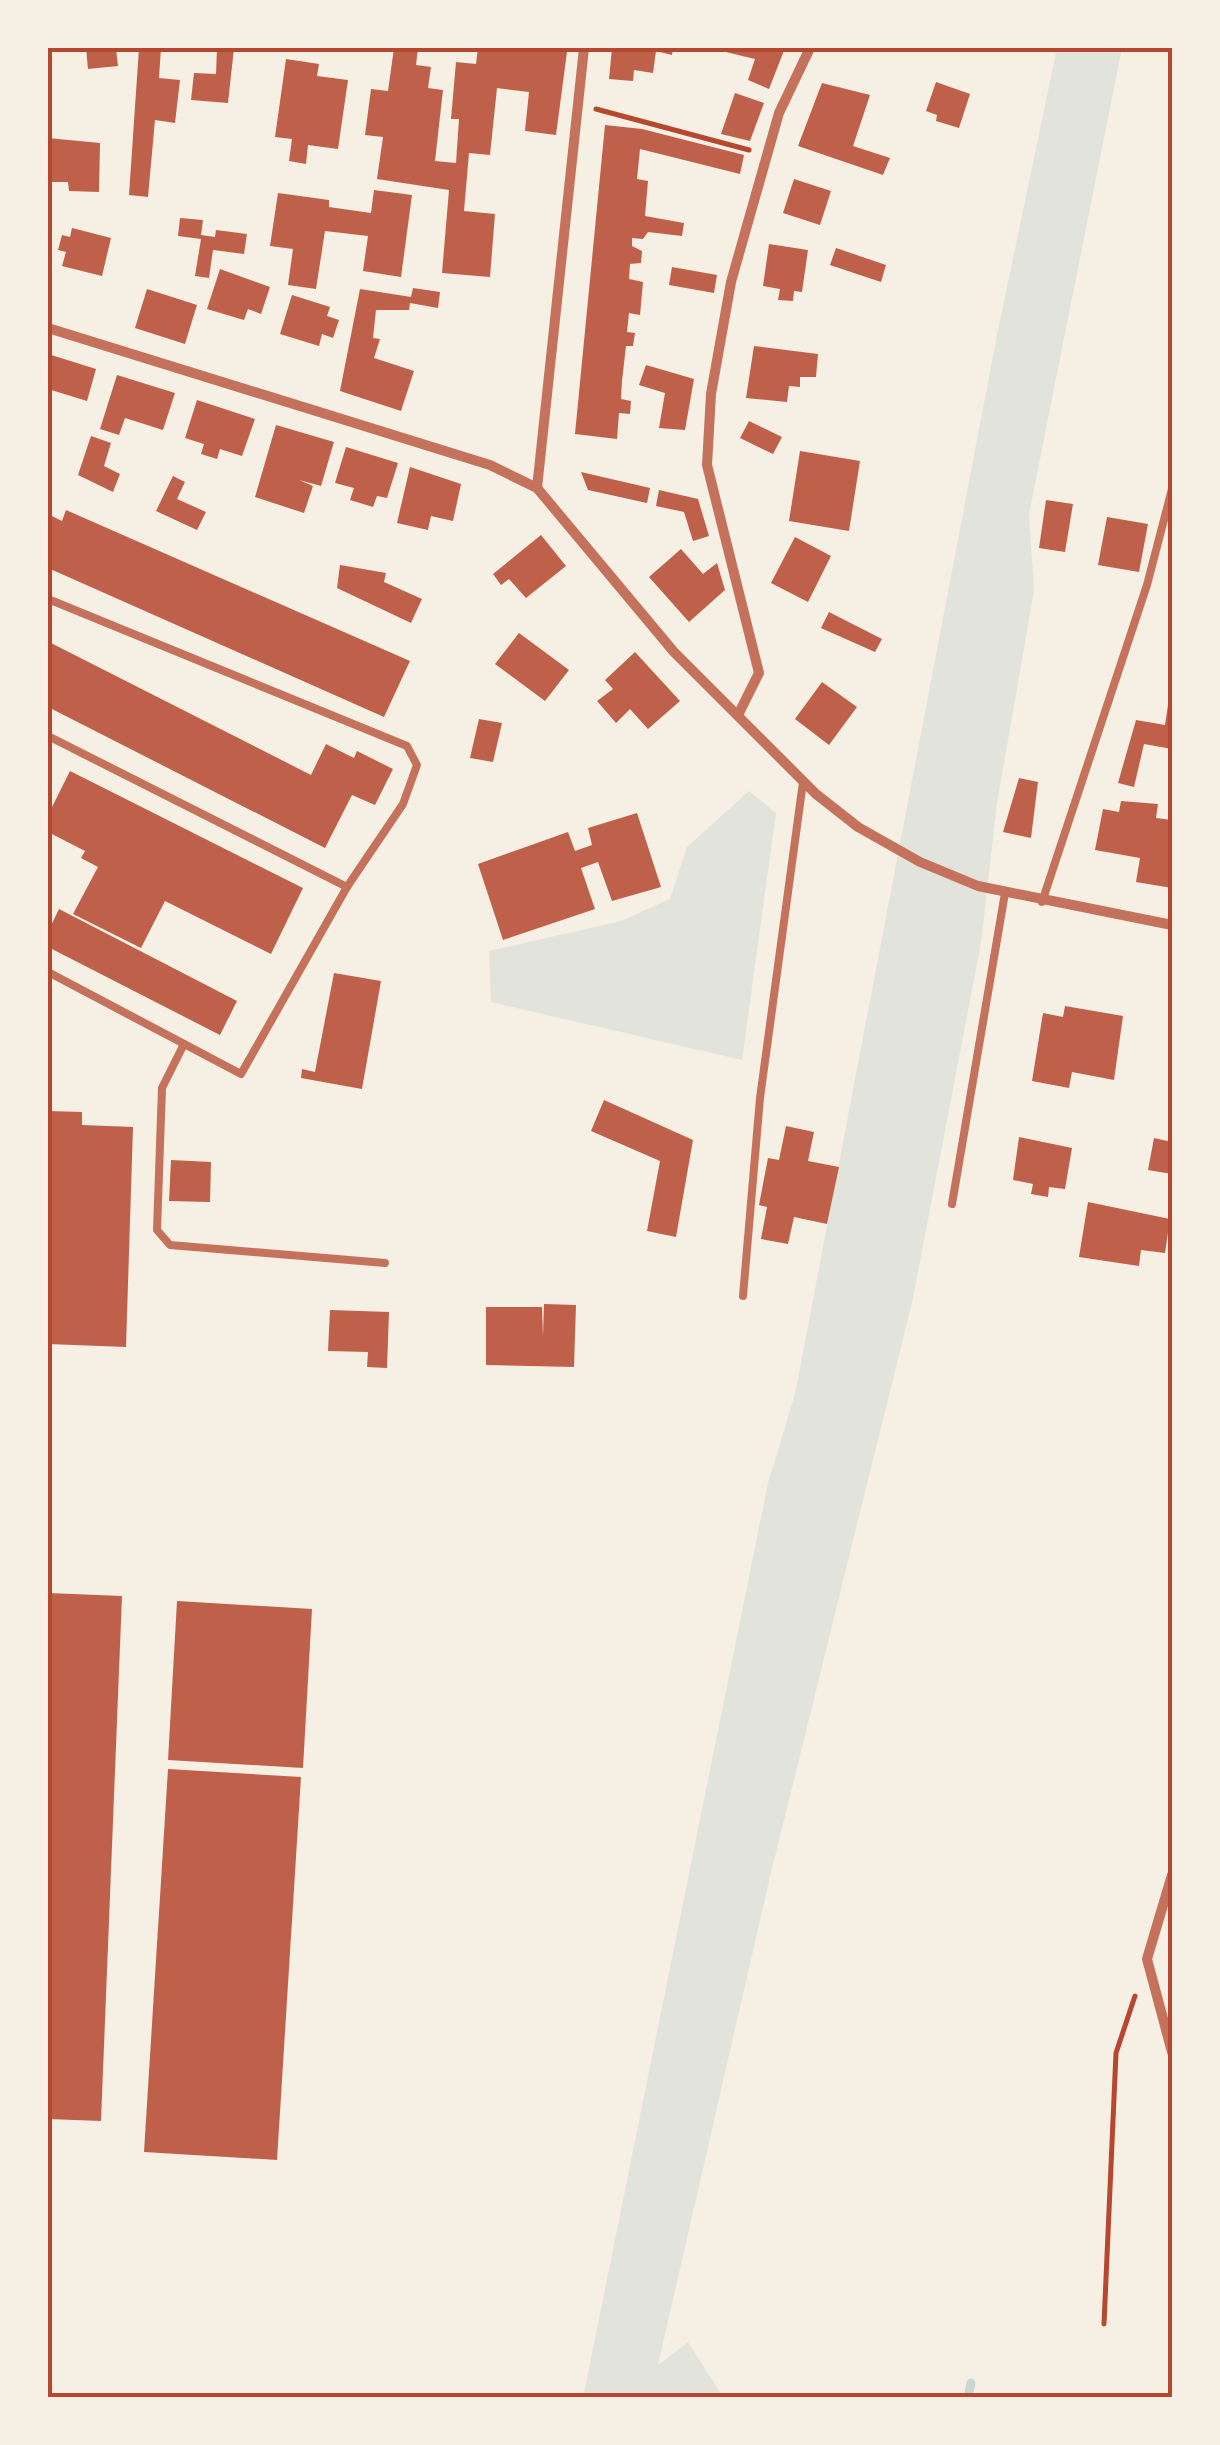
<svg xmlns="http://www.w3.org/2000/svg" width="1220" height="2445" viewBox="0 0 1220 2445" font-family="'Libre Baskerville',serif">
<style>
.green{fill:#e2e4dc}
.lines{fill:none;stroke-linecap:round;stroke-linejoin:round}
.stream{stroke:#c9d6d2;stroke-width:9}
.building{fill:#bf614a}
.path{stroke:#b5482f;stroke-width:5}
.service{stroke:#c5725c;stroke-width:8}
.minor{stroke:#c5725c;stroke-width:10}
.neatline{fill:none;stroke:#b5482f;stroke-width:4}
</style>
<rect width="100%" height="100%" fill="#f6efe4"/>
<!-- green -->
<g class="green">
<polygon points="1057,48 1122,48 1029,514 1034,591 997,803 981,943 913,1298 769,1881 658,2365 688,2342 723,2397 583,2398 768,1483 795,1394 997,335"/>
<polygon points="749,791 776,813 742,1060 491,1002 489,951 621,921 670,899 687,847"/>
</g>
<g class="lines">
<!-- stream -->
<polyline class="stream" points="968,2398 971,2383"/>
</g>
<!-- building -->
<g class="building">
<polygon points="86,48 116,48 118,66 88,69"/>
<polygon points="139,48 161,48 159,78 180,80 175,123 155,120 148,197 129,195"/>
<polygon points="217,48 234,48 228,103 191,100 194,73 216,74"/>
<polygon points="394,48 418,48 416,65 431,67 428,88 443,90 435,161 456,163 459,119 451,119 456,62 476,64 478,48 567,52 556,135 525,131 529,92 497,88 490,155 469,153 464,211 495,214 490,277 442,273 449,190 377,179 383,137 365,135 371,89 388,91"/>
<polygon points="612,48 673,48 672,55 656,51 653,73 634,70 633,81 609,79"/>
<polygon points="709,48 785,48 769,89 748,80 755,59"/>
<polygon points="286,59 319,64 317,76 348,80 338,149 308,145 306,164 289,161 292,139 275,137"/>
<polygon points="936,82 970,94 959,128 936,121 937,115 926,111"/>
<polygon points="822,83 870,95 853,146 890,158 883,175 798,146"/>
<polygon points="735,93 764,103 750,141 721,134"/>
<polygon points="605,125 642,129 744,155 740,174 640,149 637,179 648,181 645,216 684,223 682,236 648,232 643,239 632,238 632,246 642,251 641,263 630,264 629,279 643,282 640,315 629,313 627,332 635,333 633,346 626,346 622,381 621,399 631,401 630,414 619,413 617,439 575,434"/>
<polygon points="48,138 100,143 99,192 69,191 68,182 48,182"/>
<polygon points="794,179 831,191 820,225 783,213"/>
<polygon points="374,190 412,195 401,277 363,271 368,236 325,231 316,289 288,285 293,249 270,246 278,193 329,200 329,207 371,213"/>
<polygon points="180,218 203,220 201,235 215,237 216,230 247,234 244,254 213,250 209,278 195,276 201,239 178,236"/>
<polygon points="72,228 111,238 102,276 62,266 66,252 58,250 62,235 70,237"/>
<polygon points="769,244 808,250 802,292 794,291 793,301 778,300 780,289 763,286"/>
<polygon points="836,248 886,265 881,282 830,265"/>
<polygon points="672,267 717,275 714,293 669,285"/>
<polygon points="220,269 270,287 261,314 248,309 244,320 207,309"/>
<polygon points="413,288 440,292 438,308 410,303 409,310 376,310 373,338 380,339 374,358 414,371 401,411 340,391 360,289 411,297"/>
<polygon points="147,289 197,305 185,344 135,328"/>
<polygon points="292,295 330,307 327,316 339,320 333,338 322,334 319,346 280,334"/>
<polygon points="754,346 818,354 816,377 800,377 800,387 789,386 787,402 746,398"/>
<polygon points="48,354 96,369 87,401 48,389"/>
<polygon points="646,365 694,379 685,430 659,428 665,393 639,385"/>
<polygon points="117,375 175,393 163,430 125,418 119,435 100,429"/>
<polygon points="197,400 255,419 242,456 220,449 217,459 201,454 204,444 185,438"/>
<polygon points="749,421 782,437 773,454 740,438"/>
<polygon points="276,425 334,442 321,486 299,480 313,486 304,513 255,497"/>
<polygon points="91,436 111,443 104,466 120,474 113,492 78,475"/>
<polygon points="346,447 398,463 387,498 377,496 373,507 350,500 354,488 335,483"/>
<polygon points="800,451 860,461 849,531 789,521"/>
<polygon points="410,467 461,484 453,521 431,516 428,530 397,523"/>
<polygon points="581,472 650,488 647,503 588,490"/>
<polygon points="173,476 185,482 177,499 206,512 197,530 156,511"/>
<polygon points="659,490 698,499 709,536 693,541 684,512 656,506"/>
<polygon points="1046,500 1073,504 1065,552 1039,548"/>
<polygon points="66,510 410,661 384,717 48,568 48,514 62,521"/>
<polygon points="1107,517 1148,524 1139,572 1098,565"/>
<polygon points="541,535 566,566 526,598 509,579 501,585 493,574"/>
<polygon points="795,537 831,556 808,602 771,583"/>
<polygon points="681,549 703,574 717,563 725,590 689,622 649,577"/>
<polygon points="340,565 386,573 384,582 422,599 411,623 337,588"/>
<polygon points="829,612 882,639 875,652 821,628"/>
<polygon points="519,633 569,670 545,701 495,664"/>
<polygon points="49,642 311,775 326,744 354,758 357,751 393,769 375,805 352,795 325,848 48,707"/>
<polygon points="635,652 680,701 648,729 630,709 616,723 597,701 613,689 605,680"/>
<polygon points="822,682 857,707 829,745 795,719"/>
<polygon points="1170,692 1172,749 1144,744 1134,787 1118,783 1136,720 1165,725"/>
<polygon points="479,719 502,723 493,762 470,758"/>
<polygon points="70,771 303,888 271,954 165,901 141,948 73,914 98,867 81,858 85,851 48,832 48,815"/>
<polygon points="1019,778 1038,782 1031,838 1003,832"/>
<polygon points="1121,801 1158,804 1156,818 1172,820 1172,888 1136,882 1140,858 1095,850 1103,809 1119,812"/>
<polygon points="637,813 661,887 612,901 598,862 581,868 595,909 503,940 478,864 568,832 575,851 592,845 588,828"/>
<polygon points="59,909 237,1001 220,1035 48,947 48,932"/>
<polygon points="334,973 381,981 362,1089 301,1078 302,1069 315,1072"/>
<polygon points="1065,1006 1123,1016 1114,1080 1072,1072 1069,1088 1032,1081 1043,1013 1063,1017"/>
<polygon points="604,1100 693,1140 676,1237 647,1231 660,1161 591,1131"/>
<polygon points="48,1111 82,1112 82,1125 133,1127 126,1347 48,1344"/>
<polygon points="786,1126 814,1132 808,1161 839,1167 827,1224 794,1217 788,1244 761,1239 767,1207 759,1205 768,1158 779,1160"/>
<polygon points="1019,1137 1072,1148 1065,1189 1049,1187 1048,1197 1031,1194 1033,1184 1013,1180"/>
<polygon points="1154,1138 1172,1142 1172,1174 1148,1170"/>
<polygon points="171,1160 211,1162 210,1202 169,1201"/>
<polygon points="1088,1202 1170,1219 1165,1253 1141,1250 1139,1266 1079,1257"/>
<polygon points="544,1304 576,1305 574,1367 486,1365 486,1307 542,1307 543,1336"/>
<polygon points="330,1310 389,1312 387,1368 367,1367 368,1352 328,1351"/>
<polygon points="48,1593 122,1596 101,2121 48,2119"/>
<polygon points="177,1601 312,1609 303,1768 168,1760"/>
<polygon points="168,1769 301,1777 277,2160 144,2152"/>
</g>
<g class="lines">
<!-- path -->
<g class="path">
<polyline points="596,109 749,150"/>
<polyline points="1104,2324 1116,2053 1135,1996"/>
</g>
<!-- service -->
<g class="service">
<polyline points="48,599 407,746 417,765 403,804 347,887 241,1074 48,972"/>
<polyline points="48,736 347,887"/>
<polyline points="1042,902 1147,585 1172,489"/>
<polyline points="184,1044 162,1088 157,1230 170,1245 385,1263"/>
<polyline points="952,1204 1005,893"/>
<polyline points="743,1296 760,1098 803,782"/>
</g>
<!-- minor -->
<g class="minor">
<polyline points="48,328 490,465 537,488 674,652 816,794 858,827 920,862 978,886 1172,925"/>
<polyline points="537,488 584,48"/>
<polyline points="738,715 759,673 707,465 711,394 731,282 779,113 810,48"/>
<polyline points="1172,1875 1147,1959 1172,2052"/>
</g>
</g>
<!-- border -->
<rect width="1220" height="2445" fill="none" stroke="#f6efe4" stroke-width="100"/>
<rect x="50" y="50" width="1120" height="2345" class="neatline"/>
</svg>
